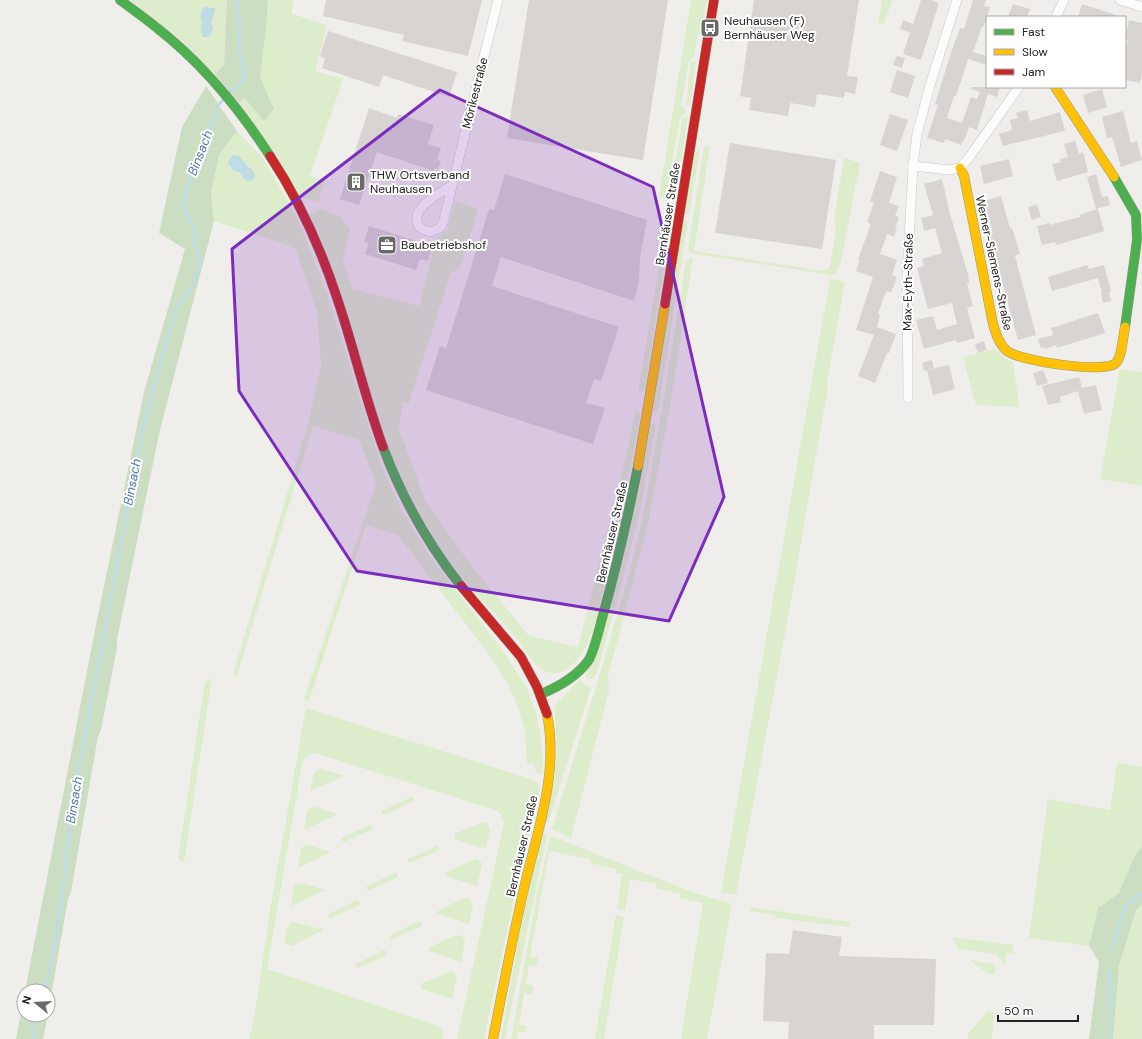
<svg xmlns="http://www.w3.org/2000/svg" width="1142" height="1039" viewBox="0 0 1142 1039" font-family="'DM Sans',sans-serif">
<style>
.grass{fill:#ddeccb}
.forest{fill:#cbdec1}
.water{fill:#bfdbe3}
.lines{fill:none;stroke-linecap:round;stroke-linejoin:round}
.stream{stroke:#bfdbe3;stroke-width:3}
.building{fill:#d7d4d2}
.street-casing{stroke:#c9c8c7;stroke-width:10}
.fast-casing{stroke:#999a82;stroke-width:10}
.slow-casing{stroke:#999a82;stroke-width:10}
.jam-casing{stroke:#999a82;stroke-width:10}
.street{stroke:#fdfcfc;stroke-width:9}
.fast{stroke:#4caf50;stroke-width:9}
.slow{stroke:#ffc107;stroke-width:9}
.jam{stroke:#c62828;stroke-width:9}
.marked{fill:#7b2cbf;fill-opacity:0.2;stroke:#7b2cbf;stroke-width:3;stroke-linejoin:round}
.labels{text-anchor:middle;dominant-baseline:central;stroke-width:4;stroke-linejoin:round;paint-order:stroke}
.poi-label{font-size:12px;fill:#222;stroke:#fff;text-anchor:start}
.street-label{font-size:12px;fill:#222;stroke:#fff}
.water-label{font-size:13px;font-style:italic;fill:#4a7aab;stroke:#fff}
</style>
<rect width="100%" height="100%" fill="#f0eeeb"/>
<!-- grass -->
<g class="grass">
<polygon points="131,0 227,0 224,65 215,74 184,43"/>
<polygon points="268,0 293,0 292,14 327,25 315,71 343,79 310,176 325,181 318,202 302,198 272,149 239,103 244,97 274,109 260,77 266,29"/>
<polygon points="691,0 707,0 701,35 698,34 694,57 689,60 681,106 686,109 685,113 680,118 667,191 670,200 659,197"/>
<polygon points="882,0 892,0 884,25 878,23"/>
<polygon points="696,61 690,106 686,105 691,62"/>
<polygon points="687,116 688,117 674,202 671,190 682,120"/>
<polygon points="237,131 262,157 289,203 298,220 326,291 382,467 403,513 428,554 506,655 526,687 535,709 541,738 543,762 542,772 539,774 536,772 534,764 527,763 525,732 517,705 508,684 487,652 398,535 366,525 309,701 304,699 376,483 359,440 313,426 237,676 233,674 308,424 321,366 317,312 296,250 289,245 214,221 211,194 219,155"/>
<polygon points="710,145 694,251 823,271 830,267 836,229 834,219 844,158 860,163 841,262 835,274 832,275 690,253 688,249 704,147"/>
<polygon points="700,148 689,215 683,214 693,156"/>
<path d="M455,201L475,208L477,210V214L460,267L457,271L451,272L409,403L403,401L399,429L426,502L470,564L529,636L578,647L623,469L636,410L639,413L640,418C629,476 618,533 603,589C599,607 594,633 585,648C581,656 575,664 567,669C543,685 528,653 515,637C488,605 457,576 434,540C401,487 381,428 361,368C344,317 327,265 309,214L321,209L339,216L350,229L343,260L352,289L419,306L436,238L448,229Z"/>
<polygon points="682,220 688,221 658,412 654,411 652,409"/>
<polygon points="660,222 666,224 669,235 645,388 641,393 638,394 663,243 656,241"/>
<polygon points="693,257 670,407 647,528 608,676 609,690 571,838 552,829 599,677 628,578 642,521 662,409 686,261"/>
<polygon points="830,279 845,282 827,381 828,386 789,612 736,895 721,893"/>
<polygon points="996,349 1004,358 1013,362 1019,407 976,405 963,357"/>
<polygon points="1120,369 1142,372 1142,486 1100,479"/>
<polygon points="652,423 655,424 656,426 640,511 625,571 597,672 593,678 590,679 585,677 586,674 598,648 650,426"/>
<polygon points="212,678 184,862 178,859 205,682"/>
<path d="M579,680L591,688L548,823L544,821C547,808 552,795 554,782C558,757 557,732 554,707Z"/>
<path d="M306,708L537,781L540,790L518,879L484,1039H457L504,824L501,815L498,811L315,753C308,754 305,757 302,764L267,969L437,1025C442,1029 444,1032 443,1039H249L254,1019L271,905Z"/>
<polygon points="1117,763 1142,767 1142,846 1134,857 1119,893 1098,908 1089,946 1029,938 1048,799 1110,810"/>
<polygon points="318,769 321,769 345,776 310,791 314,773"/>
<polygon points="411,797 414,798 414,801 385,815 382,814 382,811"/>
<polygon points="312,807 315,807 338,814 304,830 307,811"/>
<polygon points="482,822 487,823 490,829 486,849 454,839 455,834"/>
<polygon points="370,825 373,826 372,829 344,842 341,840 342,838"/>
<polygon points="544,835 547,835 505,1039 501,1039 521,927 541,837"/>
<polygon points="551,836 692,892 732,904 707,1039 681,1039 703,903 680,898 680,894 656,888 656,884 630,879 625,911 617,909 622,874 616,873 616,869 590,863 590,859 549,851 530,957 538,958 536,966 529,965 526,984 533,986 532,994 524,993 519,1024 527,1026 525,1033 518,1032 517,1039 511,1039 538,888"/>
<polygon points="305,845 308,845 331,852 298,868 301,849"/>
<polygon points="437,846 439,847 439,850 410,863 408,862 408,859"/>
<polygon points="475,859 481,862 482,865 477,886 446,876 447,872"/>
<polygon points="395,873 398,874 398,877 369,890 366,889 367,886"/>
<polygon points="299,883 302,883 325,890 291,906 294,887"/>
<polygon points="467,897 472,901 473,905 469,924 437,913 439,910"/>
<polygon points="357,900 360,902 360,905 331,918 328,917 329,914"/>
<polygon points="1142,904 1142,1039 1113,1039 1119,966 1136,910"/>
<polygon points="751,907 850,922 849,927 776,918 775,915 750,911"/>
<polygon points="616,915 624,917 604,1039 595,1039"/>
<polygon points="419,921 422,923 422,926 393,939 390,938 391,935"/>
<path d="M291,922H294L324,930L291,946L286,943C284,937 286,926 291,922Z"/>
<polygon points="456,935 462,936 465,941 461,962 429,951 430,947"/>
<polygon points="953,937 1013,945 1013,953 1006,953 1005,965 996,954 959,949 953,939"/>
<polygon points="384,950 387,952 387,955 358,968 355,967 356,964"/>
<polygon points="970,960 992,964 995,968 995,974 988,974"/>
<polygon points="449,972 453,972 457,977 452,999 421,989 421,984"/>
<polygon points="987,1012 994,1012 992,1039 968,1039 968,1034"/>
</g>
<!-- forest -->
<g class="forest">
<polygon points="227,0 268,0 266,29 260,77 274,109 264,121 244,97 239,103 215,74 224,65"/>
<polygon points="206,86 237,131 219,155 211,194 214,221 159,434 117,639 117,648 101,730 98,736 71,892 68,899 48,1013 48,991 25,991 95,630 144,392 185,249 159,233 182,127"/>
<polygon points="1142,846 1142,904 1136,910 1119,966 1113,1039 1089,1039 1099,962 1089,946 1098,908 1119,893 1134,857"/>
<polygon points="24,997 24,1015 48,1015 43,1039 16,1039"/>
</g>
<!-- water -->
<g class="water">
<path d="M205,7L214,8L215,10L211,24L213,28L211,35L206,37H203C200,32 200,29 202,23C200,16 199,12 205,7Z"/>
<polygon points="233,155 239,156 248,167 253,170 255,176 253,180 250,181 245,180 239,172 234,171 228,164 229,160"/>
</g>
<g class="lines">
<!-- stream -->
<g class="stream">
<polyline points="228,95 245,78 239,51 240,25 237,0"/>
<polyline points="1113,946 1125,907 1142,893"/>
<polyline points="1110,972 1110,1039"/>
<polyline points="44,991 49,975 64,883 70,817 142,431 176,308 194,284 201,263 194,243 196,232 183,207 195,159 208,136 218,105 224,99"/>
<polyline points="35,1039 33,1025 36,1015"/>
</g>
</g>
<!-- building -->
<g class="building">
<polygon points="326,0 482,0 468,56 402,41 404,35 323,16"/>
<polygon points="529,0 668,0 643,160 507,138"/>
<polygon points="754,0 859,0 847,76 858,77 855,94 845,92 844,98 817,94 815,107 790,103 788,116 749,110 751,98 740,96"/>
<polygon points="921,0 931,0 939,3 921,60 903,54 910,33 900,29 903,20 913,24"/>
<polygon points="973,0 986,0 984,6 990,7 984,26 982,26 973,52 987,56 987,65 968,59 956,96 954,96 947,118 962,123 971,97 977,99 980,92 971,89 971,87 1000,87 997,97 988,94 977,130 969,127 964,141 963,140 961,145 945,139 944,143 927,138 938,105 935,104 950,56 960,28 964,29"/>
<polygon points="1013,4 1030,9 1027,17 1008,17"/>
<polygon points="1082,4 1116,15 1116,17 1078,17"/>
<polygon points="1129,20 1142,23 1142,73 1140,83 1125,80 1125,51 1128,40 1125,38"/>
<polygon points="328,31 457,72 449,97 383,75 379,87 322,68 325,58 320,56"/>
<polygon points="897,56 905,58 902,68 893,65"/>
<polygon points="897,70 915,76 908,98 890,92"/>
<polygon points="1102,89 1107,107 1088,113 1083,95"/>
<polygon points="369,108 397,118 398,114 434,125 428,144 441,148 437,160 441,161 438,169 434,168 434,171 377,152 359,205 340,199"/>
<polygon points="1027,110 1030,121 1060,112 1065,131 1003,146 999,134 1012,130 1010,120 1018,118 1016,113"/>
<polygon points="1123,111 1131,143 1137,141 1142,160 1121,167 1112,137 1107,138 1102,117"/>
<polygon points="890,114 908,120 897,151 880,145"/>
<polygon points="1075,141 1079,154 1083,152 1088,172 1057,181 1052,164 1061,162 1060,159 1068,157 1064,144"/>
<polygon points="730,143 836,160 822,249 715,233"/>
<polygon points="1009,159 1013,176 984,184 980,166"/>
<polygon points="880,171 897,177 889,203 899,206 895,216 899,217 895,228 897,228 894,237 887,234 880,254 897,260 892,275 897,277 891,293 886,291 878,314 880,315 877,327 896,334 889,353 887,353 875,383 858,376 874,335 856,330 873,277 856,271 860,260 858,259 871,224 867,222 874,203 870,201"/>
<polygon points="505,174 647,220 640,258 639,282 634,301 501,257 492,286 619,327 601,381 594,379 586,403 605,408 593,444 426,390 440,346 446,348 489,209 494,210"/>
<polygon points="1096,174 1102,197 1108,196 1110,205 1096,209 1087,177"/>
<polygon points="942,179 950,214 968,274 969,283 967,283 973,306 967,308 975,338 957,343 956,340 924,349 916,320 933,316 937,330 957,324 952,303 928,309 917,268 924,266 922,259 942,253 935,228 924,231 921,218 933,215 924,184"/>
<polygon points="1001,196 1010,228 1012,228 1020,254 1015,256 1036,335 1018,340 989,234 993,233 984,201"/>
<polygon points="1037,204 1041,217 1032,220 1028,207"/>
<polygon points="1098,209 1104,231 1056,245 1055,242 1042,245 1037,226 1050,223 1050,225 1080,217 1079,215"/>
<polygon points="369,226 432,246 428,261 420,259 416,270 365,254 369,243 364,242"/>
<polygon points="1087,265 1089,269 1104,265 1111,291 1109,292 1111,301 1103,303 1101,294 1102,294 1098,278 1052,291 1048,277"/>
<polygon points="1098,313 1105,333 1057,348 1056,345 1045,349 1044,347 1041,348 1038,339 1053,335 1051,328"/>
<polygon points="984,341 987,350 978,353 975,344"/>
<polygon points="932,360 934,368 924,371 922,363"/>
<polygon points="949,365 955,389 933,395 927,370"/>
<polygon points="1043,370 1048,383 1037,386 1033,373"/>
<polygon points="1079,377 1082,388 1096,385 1102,410 1084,414 1078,391 1060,397 1061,402 1048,405 1042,386"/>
<polygon points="793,930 842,937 839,956 936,959 934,1025 874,1025 874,1039 788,1039 789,1022 763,1021 766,953 789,954"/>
</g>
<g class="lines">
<!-- street casing -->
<g class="street-casing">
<g id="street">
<polyline points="1120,0 1142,7"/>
<polyline points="1056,17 1064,0"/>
<polyline points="913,166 949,170 960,168 968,159 1019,87"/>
<path d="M452,185C441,193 414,206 417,221C418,229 424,230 431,232L440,228L443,223L498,0"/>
<polyline points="908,398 907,276 913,166 917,134 930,85 957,0"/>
</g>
</g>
<!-- fast casing -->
<g class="fast-casing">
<g id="fast">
<path d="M120,0C132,9 145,18 157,28C202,63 239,108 270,156"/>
<polyline points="1114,177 1136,215 1137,240 1125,327"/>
<path d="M383,447C402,498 427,543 461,586"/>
<path d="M541,694C558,687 577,676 588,661C594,653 600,625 603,615C617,565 628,516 638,466"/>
</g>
</g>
<!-- slow casing -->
<g class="slow-casing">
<g id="slow">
<polyline points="1055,87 1114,177"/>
<path d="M960,168L964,176L993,324C996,334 999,344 1007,351C1020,361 1104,374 1116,363C1122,357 1123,336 1125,327"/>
<polyline points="638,466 665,304"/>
<path d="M493,1039C503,987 513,936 525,884C538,829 559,772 547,714"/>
</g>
</g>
<!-- jam casing -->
<g class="jam-casing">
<g id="jam">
<path d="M270,156C299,200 321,249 337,298C354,348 365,398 383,447"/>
<polyline points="665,304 714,0"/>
<polyline points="461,586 521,657 537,687 547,714"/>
</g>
</g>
<!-- street -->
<use href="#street" class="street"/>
<!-- fast -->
<use href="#fast" class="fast"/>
<!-- slow -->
<use href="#slow" class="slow"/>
<!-- jam -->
<use href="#jam" class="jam"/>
</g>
<!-- marked area -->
<path class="marked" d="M440,90L653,187L724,497L669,621L357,571L239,391L232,249Z"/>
<!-- icons -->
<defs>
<g id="bus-square" transform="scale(1)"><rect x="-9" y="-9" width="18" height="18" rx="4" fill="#6a6968" stroke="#fff"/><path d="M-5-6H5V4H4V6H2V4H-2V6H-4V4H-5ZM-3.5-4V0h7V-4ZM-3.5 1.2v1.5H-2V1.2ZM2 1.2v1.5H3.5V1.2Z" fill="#fff"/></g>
<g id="building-square" transform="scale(1)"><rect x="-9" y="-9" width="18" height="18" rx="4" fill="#6a6968" stroke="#fff"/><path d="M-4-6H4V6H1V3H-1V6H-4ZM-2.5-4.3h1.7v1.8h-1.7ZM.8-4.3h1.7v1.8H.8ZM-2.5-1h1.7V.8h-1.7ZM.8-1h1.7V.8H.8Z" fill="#fff"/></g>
<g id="office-square" transform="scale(1)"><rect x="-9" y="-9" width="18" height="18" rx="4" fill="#6a6968" stroke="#fff"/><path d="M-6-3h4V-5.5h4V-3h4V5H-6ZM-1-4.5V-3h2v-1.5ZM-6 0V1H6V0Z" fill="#fff"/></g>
</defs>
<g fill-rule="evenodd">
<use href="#bus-square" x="710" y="28"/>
<use href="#building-square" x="356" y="182"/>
<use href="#office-square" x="387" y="245"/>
</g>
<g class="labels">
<!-- poi labels -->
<g class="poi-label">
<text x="724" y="21">Neuhausen (F)<tspan x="724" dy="14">Bernhäuser Weg</tspan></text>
<text x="370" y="175">THW Ortsverband<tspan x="370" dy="14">Neuhausen</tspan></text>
<text x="401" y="245">Baubetriebshof</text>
</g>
<!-- street labels -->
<g class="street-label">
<text transform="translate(475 93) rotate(-76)">Mörikestraße</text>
<text transform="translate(668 214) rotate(-81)">Bernhäuser Straße</text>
<text transform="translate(994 263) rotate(78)">Werner-Siemens-Straße</text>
<text transform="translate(908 282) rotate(-89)">Max-Eyth-Straße</text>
<text transform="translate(612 532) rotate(-77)">Bernhäuser Straße</text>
<text transform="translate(522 846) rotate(-77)">Bernhäuser Straße</text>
</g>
<!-- water labels -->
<g class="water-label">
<text transform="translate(200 153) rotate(-69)">Binsach</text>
<text transform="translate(132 482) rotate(-79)">Binsach</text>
<text transform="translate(74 800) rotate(-81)">Binsach</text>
</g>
</g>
<!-- legend -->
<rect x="986" y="16" width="140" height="72" fill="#ffffff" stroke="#a7a7a7"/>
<rect x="994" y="29" width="20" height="6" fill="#4caf50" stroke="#a7a7a7"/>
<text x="1022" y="36" font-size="12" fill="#222222">Fast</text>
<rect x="994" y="49" width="20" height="6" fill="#ffc107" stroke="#a7a7a7"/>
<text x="1022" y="56" font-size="12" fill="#222222">Slow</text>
<rect x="994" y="69" width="20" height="6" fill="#c62828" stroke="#a7a7a7"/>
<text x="1022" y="76" font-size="12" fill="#222222">Jam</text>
<!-- north arrow -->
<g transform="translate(36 1003) rotate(288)"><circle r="19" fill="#ffffff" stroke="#a7a7a7"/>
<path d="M0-3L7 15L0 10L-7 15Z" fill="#6a6968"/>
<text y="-6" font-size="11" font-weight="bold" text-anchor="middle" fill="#222222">N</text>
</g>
<!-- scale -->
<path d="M998 1015v6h80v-6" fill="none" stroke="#222222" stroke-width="2"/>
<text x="1004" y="1015" font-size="12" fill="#222222" stroke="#ffffff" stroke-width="3" paint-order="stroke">50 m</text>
</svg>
